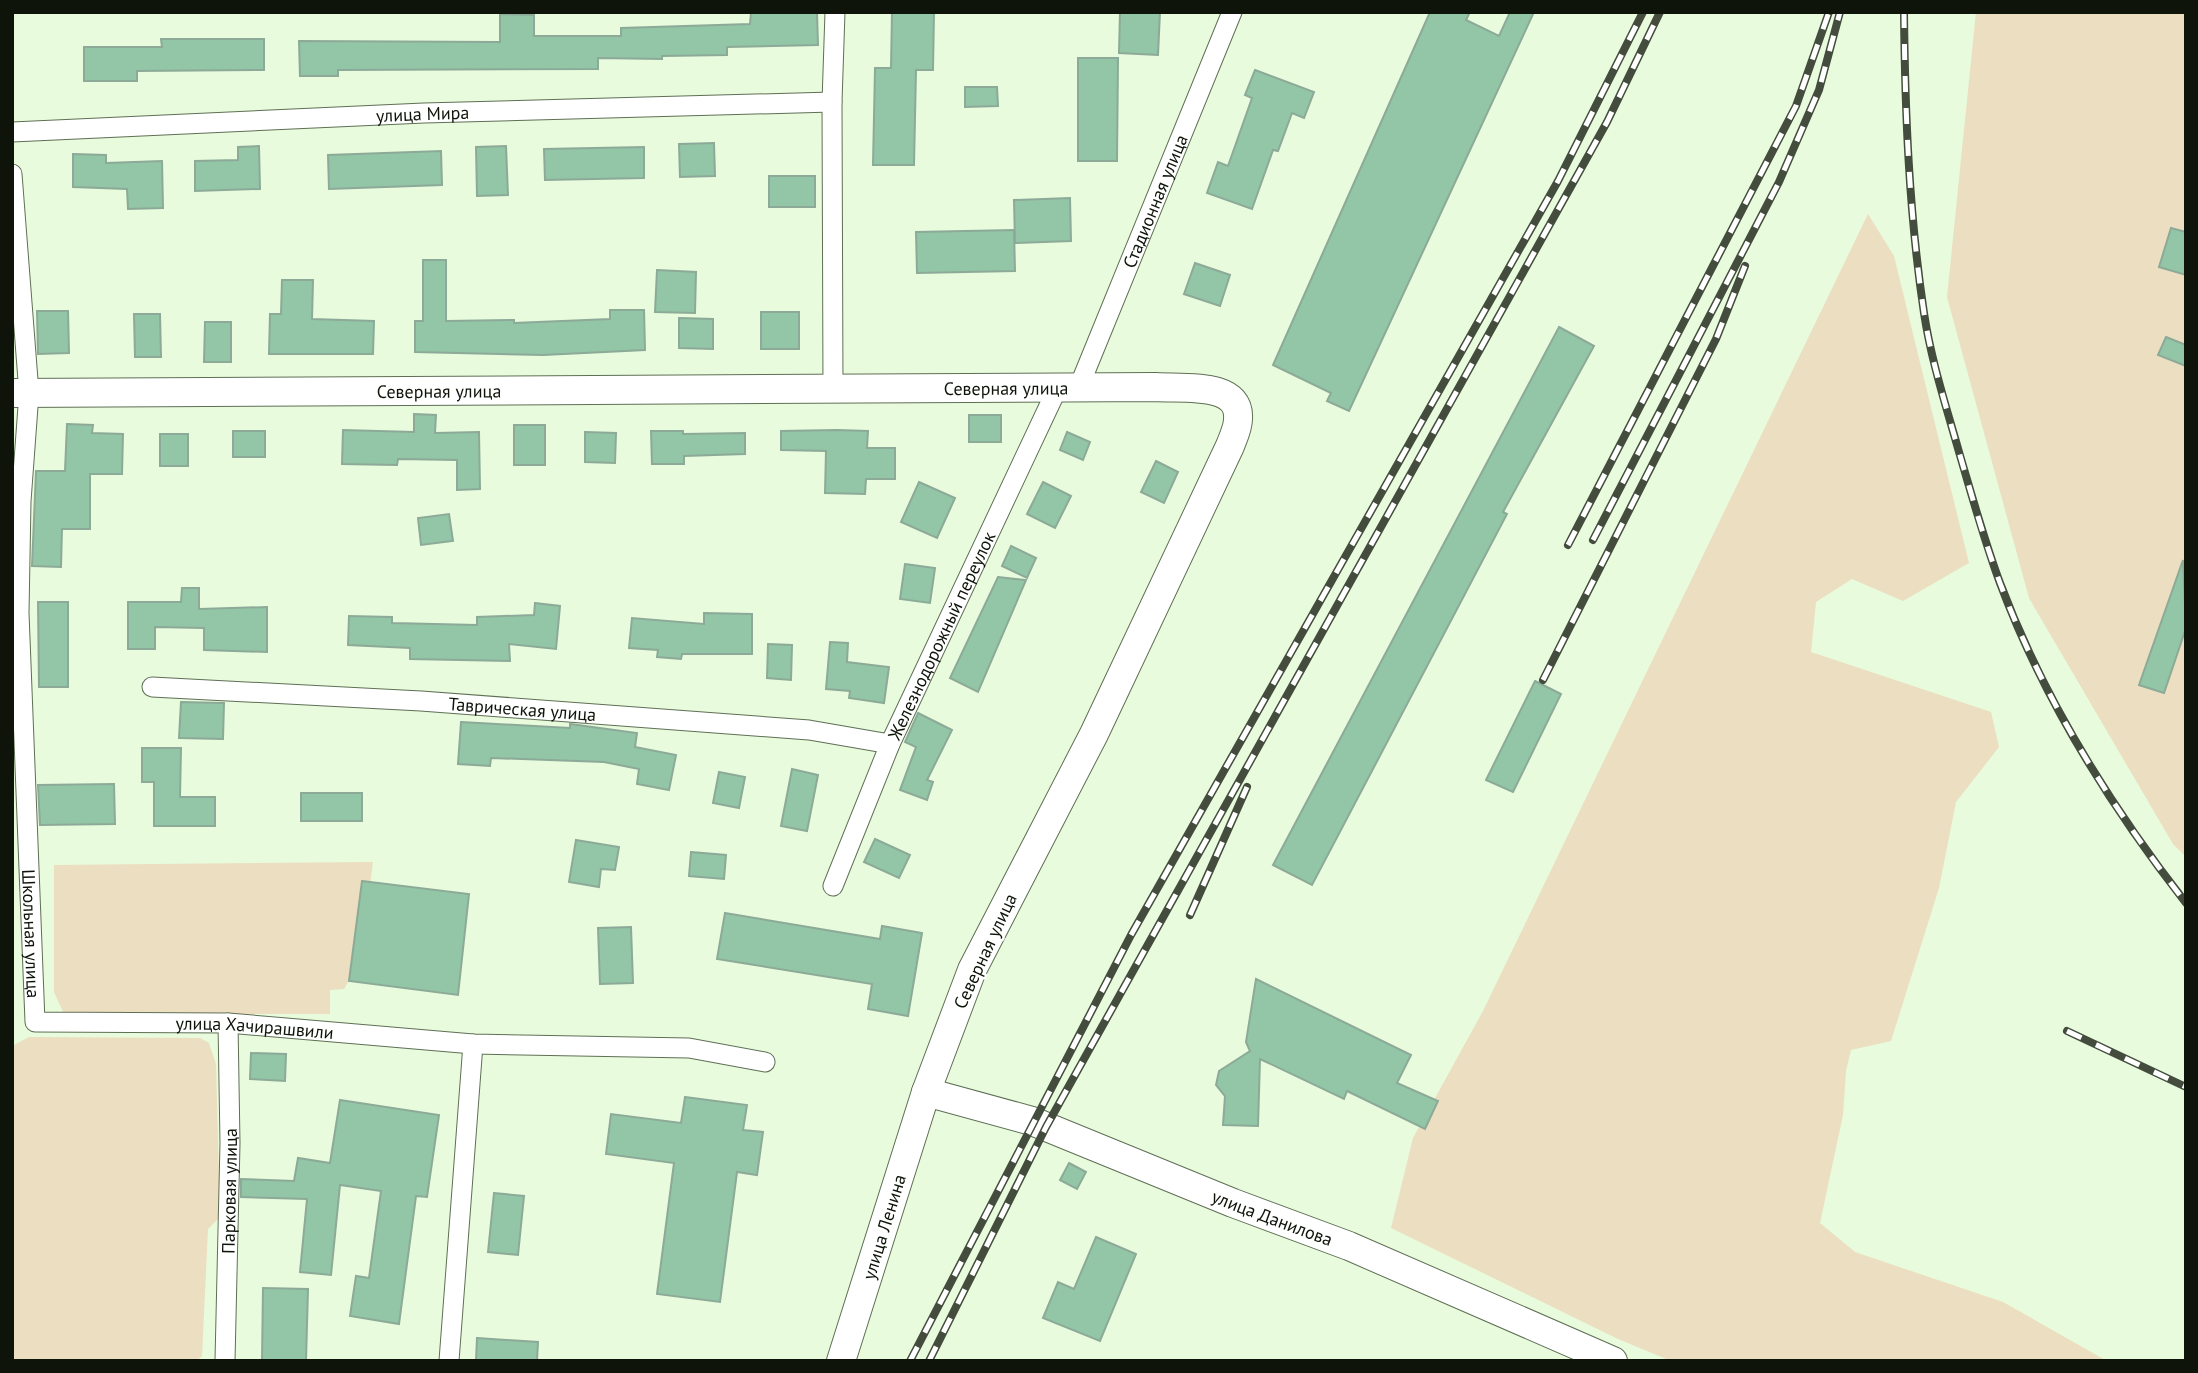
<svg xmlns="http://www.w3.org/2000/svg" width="2198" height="1373" viewBox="0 0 2198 1373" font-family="'PT Sans',sans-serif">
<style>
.green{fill:#ecdec0}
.building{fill:#92c6a7;stroke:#8caa97;stroke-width:2}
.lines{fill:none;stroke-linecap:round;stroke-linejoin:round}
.street-casing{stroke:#5f6f55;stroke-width:21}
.secondary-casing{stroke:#5f6f55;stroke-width:30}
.street{stroke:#fff;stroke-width:19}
.secondary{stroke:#fff;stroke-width:28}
.rail-casing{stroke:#434c3d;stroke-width:8}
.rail{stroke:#fff;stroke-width:5;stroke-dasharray:16;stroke-linecap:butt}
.labels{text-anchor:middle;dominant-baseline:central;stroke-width:5;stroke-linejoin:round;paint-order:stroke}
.street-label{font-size:18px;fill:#0e140a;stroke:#fff}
</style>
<rect width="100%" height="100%" fill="#e8fbdd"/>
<!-- green -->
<g class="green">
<polygon points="1976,12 2186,12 2186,857 2173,844 2029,598 1947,297"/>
<polygon points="1868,214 1894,256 1969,563 1903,601 1852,579 1816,602 1811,652 1991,712 1999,747 1956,802 1939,888 1891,1041 1851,1050 1846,1071 1843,1115 1820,1223 1855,1252 2003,1302 2107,1361 1671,1361 1618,1339 1391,1228 1413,1138 1483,1011"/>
<polygon points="373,862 360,962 344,989 330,990 330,1014 64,1014 54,992 54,865"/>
<polygon points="29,1037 200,1038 209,1043 216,1064 220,1217 208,1229 202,1356 196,1361 12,1361 12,1046"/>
</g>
<!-- building -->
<g class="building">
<polygon points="751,12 817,12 818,45 727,47 727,55 662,56 662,59 598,58 598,69 338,70 338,76 300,76 299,41 500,42 500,14 534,15 534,36 621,36 621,28 750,24"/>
<polygon points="892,12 934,12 933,70 916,70 914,165 873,165 875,68 891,68"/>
<polygon points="1120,12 1160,12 1158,55 1119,53"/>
<polygon points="1430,12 1470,12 1466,20 1499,36 1510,12 1534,12 1349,411 1327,401 1331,393 1273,365"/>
<polygon points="161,39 264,39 264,70 137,71 137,81 84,81 84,47 162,47"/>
<polygon points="1078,58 1118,58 1117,161 1078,161"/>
<polygon points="1255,70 1314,92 1304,118 1292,113 1278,151 1273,150 1252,209 1207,193 1218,162 1228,166 1252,98 1245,95"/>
<polygon points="965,87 997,87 998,106 965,107"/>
<polygon points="714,143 715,176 680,177 679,144"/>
<polygon points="259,146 260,189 195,191 195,161 238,160 238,147"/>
<polygon points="506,146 508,195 477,196 476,147"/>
<polygon points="644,147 644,178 545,180 544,149"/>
<polygon points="441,151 442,185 329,189 328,155"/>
<polygon points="73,154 106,155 106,163 162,161 163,208 128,209 127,189 73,187"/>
<rect x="769" y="176" width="46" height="31"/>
<polygon points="1070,198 1071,241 1015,243 1014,200"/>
<polygon points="2171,228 2186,232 2186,275 2159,267"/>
<polygon points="1014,230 1015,271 917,273 916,232"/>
<polygon points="423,260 446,260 446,321 514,320 514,323 610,319 610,310 644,310 645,350 543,355 415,352 415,321 423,321"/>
<polygon points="1195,263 1230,275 1220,306 1184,294"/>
<polygon points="657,270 696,272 695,313 655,312"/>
<polygon points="282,280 313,280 312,319 374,321 373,354 269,354 270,314 281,314"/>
<polygon points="37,311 68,311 69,353 38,354"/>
<rect x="761" y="312" width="38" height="37"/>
<polygon points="134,314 160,314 161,357 135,357"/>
<polygon points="679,318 713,319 713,349 679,348"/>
<polygon points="205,322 231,322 231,362 204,362"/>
<polygon points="1559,327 1594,346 1503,512 1507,514 1312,885 1273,865"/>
<polygon points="2166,337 2186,345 2186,366 2158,355"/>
<polygon points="414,414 436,415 435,433 479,432 480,489 457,490 457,460 398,459 397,465 342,464 343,430 414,432"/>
<rect x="969" y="415" width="32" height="27"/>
<polygon points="67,424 93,425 92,433 123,434 122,474 90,474 90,529 62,529 61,567 32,566 36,471 65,471"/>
<rect x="514" y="425" width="31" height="40"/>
<polygon points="837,430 868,431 867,448 895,448 895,479 866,479 865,494 825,493 826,451 781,450 781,431"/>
<rect x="233" y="431" width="32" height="26"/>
<polygon points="651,431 683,431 683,434 745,433 745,454 684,456 684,464 652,464"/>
<polygon points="585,432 616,433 615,463 585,462"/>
<polygon points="1067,432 1090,442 1083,460 1060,450"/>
<rect x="160" y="434" width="28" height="32"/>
<polygon points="1156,461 1178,472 1164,503 1141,492"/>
<polygon points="919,482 955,498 937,538 901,522"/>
<polygon points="1043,482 1071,496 1055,528 1027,514"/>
<polygon points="449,514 453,541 421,545 418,518"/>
<polygon points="1011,546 1036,558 1027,578 1002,566"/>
<polygon points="2183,560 2186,628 2164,693 2139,685"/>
<polygon points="905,564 935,568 930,603 900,599"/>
<polygon points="998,577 1026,580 978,692 950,678"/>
<polygon points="182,588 199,588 199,609 267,607 267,652 204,650 204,628 155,627 155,649 128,649 128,602 181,602"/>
<polygon points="38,602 68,602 68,687 39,687"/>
<polygon points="535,603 560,606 556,649 509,644 510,661 410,659 410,648 348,645 349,616 392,617 392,623 477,625 477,617 534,615"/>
<polygon points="704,613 752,614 752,654 682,654 681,659 657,657 658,650 629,648 632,618 704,624"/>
<polygon points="830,642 848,643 847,662 889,667 884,703 849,698 850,691 826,689"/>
<polygon points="768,644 792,645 791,680 767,678"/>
<polygon points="1535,681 1561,694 1513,792 1486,780"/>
<polygon points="181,702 224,703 223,739 179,738"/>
<polygon points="918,713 952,730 927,780 933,782 927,800 900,790 916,747 905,742"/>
<polygon points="461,722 570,728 570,724 637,733 635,747 676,755 669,790 637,784 639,769 604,762 491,758 490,766 458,764"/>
<polygon points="142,748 181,748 180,797 215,797 215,826 154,826 154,782 142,782"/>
<polygon points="792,769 818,775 807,831 781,826"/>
<polygon points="719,772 745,777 739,808 713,803"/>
<polygon points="114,784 115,824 40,825 38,785"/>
<rect x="301" y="793" width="61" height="28"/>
<polygon points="875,839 910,855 899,878 864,862"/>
<polygon points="576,840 619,847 615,870 601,869 599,887 569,882"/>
<polygon points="691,852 726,855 724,879 689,876"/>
<polygon points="362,881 469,894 458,995 349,981"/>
<polygon points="725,913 880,939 882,926 922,933 908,1016 868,1009 872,984 717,959"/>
<polygon points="631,927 633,983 600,984 598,928"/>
<polygon points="1256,979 1411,1055 1397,1083 1438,1101 1425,1129 1347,1091 1344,1099 1260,1059 1258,1126 1223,1125 1225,1096 1216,1085 1219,1071 1250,1051 1246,1042"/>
<polygon points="251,1053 286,1054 285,1081 250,1079"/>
<polygon points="685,1097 747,1105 743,1130 763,1132 757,1175 737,1172 720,1302 657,1294 674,1163 606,1154 611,1114 681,1123"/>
<polygon points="340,1100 439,1115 427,1197 416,1196 399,1324 350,1316 356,1276 369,1278 381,1191 340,1185 331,1275 300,1272 307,1199 241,1197 241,1179 294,1181 298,1158 330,1163"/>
<polygon points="1069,1163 1086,1172 1077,1189 1060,1180"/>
<polygon points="494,1193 524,1196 518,1255 488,1252"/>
<polygon points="1096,1237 1136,1254 1100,1341 1043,1318 1058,1282 1074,1289"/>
<polygon points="263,1288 308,1289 306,1361 262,1361"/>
<polygon points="477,1338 538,1342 537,1361 476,1361"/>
</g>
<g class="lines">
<!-- street casing -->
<g class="street-casing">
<g id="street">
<path id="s1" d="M12,132L424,113L832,102"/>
<path id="s2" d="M12,174L29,393L21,501L19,613L35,1022L228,1023L473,1044L689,1048L765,1062"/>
<path id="s3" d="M1078,389L1232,12"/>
<polyline points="833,390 832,102 835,12"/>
<path id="s4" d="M152,687L421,701L809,730L890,744"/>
<path id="s5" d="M833,886L890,744L1057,389"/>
<path id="s6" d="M225,1361L230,1143L228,1023"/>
<polyline points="449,1361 473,1044"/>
</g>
</g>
<!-- secondary casing -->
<g class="secondary-casing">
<g id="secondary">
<path id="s7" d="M12,393L1156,387C1181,389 1241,381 1238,419C1238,428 1233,438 1230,446L1094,734L972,970L926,1092L841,1361"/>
<path id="s8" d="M926,1092L1032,1121L1233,1203L1349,1246L1613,1361"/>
</g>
</g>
<!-- street -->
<use href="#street" class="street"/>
<!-- secondary -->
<use href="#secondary" class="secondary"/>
<!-- rail casing -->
<g class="rail-casing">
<g id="rail">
<path d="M1904,12C1905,113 1909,213 1924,313C1931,360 1946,406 1959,452C1972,496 1984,540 2000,583C2043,698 2111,807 2186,903"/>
<polyline points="1593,540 1779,182 1819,90 1840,12"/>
<polyline points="1568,545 1796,106 1829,12"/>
<polyline points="1543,680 1716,339 1745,266"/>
<polyline points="1190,915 1247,787"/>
<polyline points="2067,1031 2186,1087"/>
<polyline points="910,1361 1131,935 1558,181 1643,12"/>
<polyline points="929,1361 1046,1127 1607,122 1660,12"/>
</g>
</g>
<!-- rail -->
<use href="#rail" class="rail"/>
</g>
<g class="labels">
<!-- street labels -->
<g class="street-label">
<text stroke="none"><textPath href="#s1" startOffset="411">улица Мира</textPath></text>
<text stroke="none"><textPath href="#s3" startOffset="203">Стадионная улица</textPath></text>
<text stroke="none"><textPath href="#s7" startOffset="994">Северная улица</textPath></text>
<text stroke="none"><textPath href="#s7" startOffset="427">Северная улица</textPath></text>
<text stroke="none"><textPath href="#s5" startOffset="273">Железнодорожный переулок</textPath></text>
<text stroke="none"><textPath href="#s4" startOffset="371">Таврическая улица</textPath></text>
<text stroke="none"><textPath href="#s2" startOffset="761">Школьная улица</textPath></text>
<text transform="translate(985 951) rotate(-65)">Северная улица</text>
<text stroke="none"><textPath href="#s2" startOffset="1069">улица Хачирашвили</textPath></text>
<text stroke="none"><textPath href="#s6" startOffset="170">Парковая улица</textPath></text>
<text stroke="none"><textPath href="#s8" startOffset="369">улица Данилова</textPath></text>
<text transform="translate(884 1227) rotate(-73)">улица Ленина</text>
</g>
</g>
<!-- border -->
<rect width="2198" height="1373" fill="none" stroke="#0e140a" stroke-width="28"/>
</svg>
